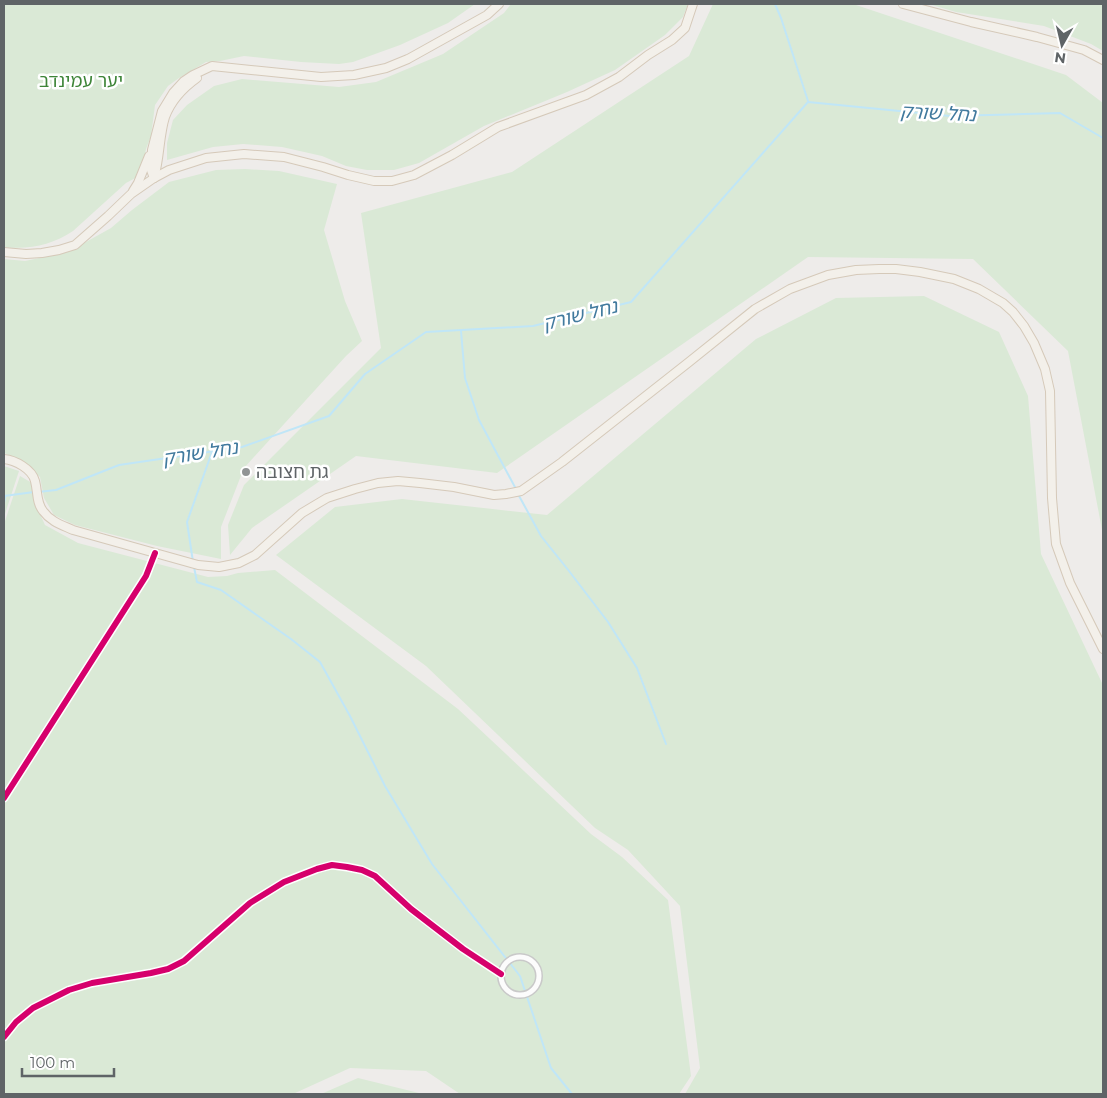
<svg xmlns="http://www.w3.org/2000/svg" width="1107" height="1098" viewBox="0 0 1107 1098" font-family="Montserrat,'Noto Sans Hebrew',sans-serif">
<style>
.green{fill:#dae9d6}
.lines{fill:none;stroke-linecap:round;stroke-linejoin:round}
.stream{stroke:#c0e6f7;stroke-width:2}
.street-casing{stroke:#c9c9c9;stroke-width:8}
.primary-casing{stroke:#d5c9b9;stroke-width:10}
.street{stroke:#fcfcfc;stroke-width:5}
.primary{stroke:#f3f0ea;stroke-width:8}
.cycleway-casing{stroke:#fff;stroke-width:9}
.cycleway{stroke:#d6006c;stroke-width:6}
.poi-dot{fill:#919495;stroke:#fff;stroke-width:2}
.labels{text-anchor:middle;dominant-baseline:central;stroke-width:5;stroke-linejoin:round;paint-order:stroke}
.park-label{font-size:18px;fill:#3e8538;stroke:#fff}
.poi-label{font-size:18px;fill:#5f6467;stroke:#fff;text-anchor:start}
.water-label{font-size:19px;font-style:italic;fill:#417a9e;stroke:#fff}
</style>
<rect width="100%" height="100%" fill="#eeecea"/>
<!-- green -->
<g class="green">
<path d="M4,4H475L448,23L400,45L353,62L339,64L301,62L244,56L220,61L206,62L179,78L168,86L155,105L151,136L146,149L141,175L126,183L73,231C52,245 29,250 4,247Z"/>
<polygon points="511,4 688,4 683,17 665,35 615,70 567,92 484,126 419,163 394,170 367,170 346,166 322,156 282,147 243,144 213,147 167,160 167,143 173,120 187,105 214,86 242,79 339,87 376,82 443,54 504,13"/>
<polygon points="713,4 853,4 1066,75 1103,103 1103,535 1068,351 973,259 808,257 497,473 356,456 252,528 230,555 228,525 244,485 381,348 361,213 512,172 689,56"/>
<polygon points="929,4 1103,4 1103,51 1091,44 1044,26 956,12"/>
<polygon points="245,169 279,171 337,184 324,230 345,301 362,341 346,356 244,468 221,527 221,559 157,546 75,525 54,515 44,498 40,477 23,461 4,453 4,259 25,261 68,252 111,228 132,210 169,182 216,170"/>
<polygon points="924,296 999,332 1028,396 1041,554 1102,683 1103,684 1103,1094 685,1094 700,1068 680,906 628,850 595,828 426,666 276,555 335,507 402,499 547,515 756,339 836,298"/>
<polygon points="4,466 19,471 4,517"/>
<polygon points="20,476 32,483 35,503 45,525 78,543 208,577 227,576 238,573 275,570 458,709 591,834 622,857 668,900 691,1076 679,1094 460,1094 426,1071 350,1068 293,1094 4,1094 4,524"/>
<polygon points="358,1078 423,1094 321,1094"/>
</g>
<g class="lines">
<!-- stream -->
<g class="stream">
<polyline points="775,4 781,18 808,101"/>
<polyline points="461,331 465,378 479,420 516,489"/>
<polyline points="38,492 56,490 119,465 242,447 329,416 365,374 426,332 533,326 631,302 808,102 950,116 1060,113 1103,138"/>
<polyline points="518,494 541,536 569,571 608,622 637,668 666,744"/>
<polyline points="4,496 34,492"/>
<polyline points="4,503 5,496"/>
<polyline points="193,562 187,522 212,452"/>
<polyline points="194,567 197,582 221,590 291,639 320,662 350,716 385,786 432,864 520,976 551,1068 572,1094"/>
</g>
<!-- street casing -->
<g class="street-casing">
<g id="street">
<polyline points="4,798 146,576 155,553"/>
<circle cx="520" cy="976" r="19"/>
<polyline points="4,1037 16,1022 33,1008 69,990 92,983 151,973 168,969 184,961 250,903 284,882 317,869 332,865 347,867 362,870 375,876 411,909 463,949 501,974"/>
</g>
</g>
<!-- primary casing -->
<g class="primary-casing">
<g id="primary">
<polyline points="903,4 971,22 1037,37 1084,50 1103,60"/>
<polyline points="154,178 151,170 152,150 162,111 173,93 184,81 193,75 212,66 321,77 354,75 386,68 408,59 487,15 499,4"/>
<path d="M154,178C160,158 159,136 165,117C171,101 183,88 197,78"/>
<polyline points="133,191 138,183 149,156"/>
<polyline points="4,252 26,254 42,253 59,250 75,245 108,216 131,194 154,178 169,170 206,158 244,154 284,157 323,167 348,175 374,181 392,181 414,175 452,155 498,127 586,95 619,77 648,55 672,40 685,28 693,4"/>
<path d="M4,459C15,460 32,469 35,481C38,492 36,502 43,511C51,522 62,525 73,530L198,565L219,567L239,563L255,555L302,513L327,498L355,489L378,483L398,481L420,483L454,487L494,495L506,494L521,491L562,462L689,362L755,309L790,289L828,275L856,270L879,269H896L920,272L954,279L979,289L1003,303L1013,312L1024,326L1034,343L1045,369L1050,391L1052,498L1056,544L1070,583L1103,649"/>
</g>
</g>
<!-- street -->
<use href="#street" class="street"/>
<!-- primary -->
<use href="#primary" class="primary"/>
<!-- cycleway casing -->
<g class="cycleway-casing">
<g id="cycleway">
<polyline points="4,798 146,576 155,553"/>
<polyline points="4,1037 16,1022 33,1008 69,990 92,983 151,973 168,969 184,961 250,903 284,882 317,869 332,865 347,867 362,870 375,876 411,909 463,949 501,974"/>
</g>
</g>
<!-- cycleway -->
<use href="#cycleway" class="cycleway"/>
</g>
<!-- markers -->
<circle class="poi-dot" cx="246" cy="472" r="5"/>
<g class="labels">
<!-- park labels -->
<g class="park-label">
<text x="81" y="81">יער עמינדב</text>
</g>
<!-- poi labels -->
<g class="poi-label">
<text x="256" y="472">גת חצובה</text>
</g>
<!-- water labels -->
<g class="water-label">
<text transform="translate(938 113) rotate(3)">נחל שורק</text>
<text transform="translate(580 315) rotate(-14)">נחל שורק</text>
<text transform="translate(200 453) rotate(-9)">נחל שורק</text>
</g>
</g>
<!-- border -->
<rect width="1107" height="1098" fill="none" stroke="#5f6467" stroke-width="10"/>
<!-- north arrow -->
<g transform="translate(1062 45) rotate(188)" stroke="#ffffff" stroke-width="4" paint-order="stroke">
<path d="M0-4L9 19L0 12L-9 19Z" fill="#5f6467"/>
<text y="-8" font-size="14" font-weight="bold" text-anchor="middle" fill="#5f6467">N</text>
</g>
<!-- scale -->
<path d="M22 1068v8h92v-8" fill="none" stroke="#5f6467" stroke-width="2.5"/>
<text x="30" y="1068" font-size="15" fill="#5f6467" stroke="#ffffff" stroke-width="4" paint-order="stroke">100 m</text>
</svg>
